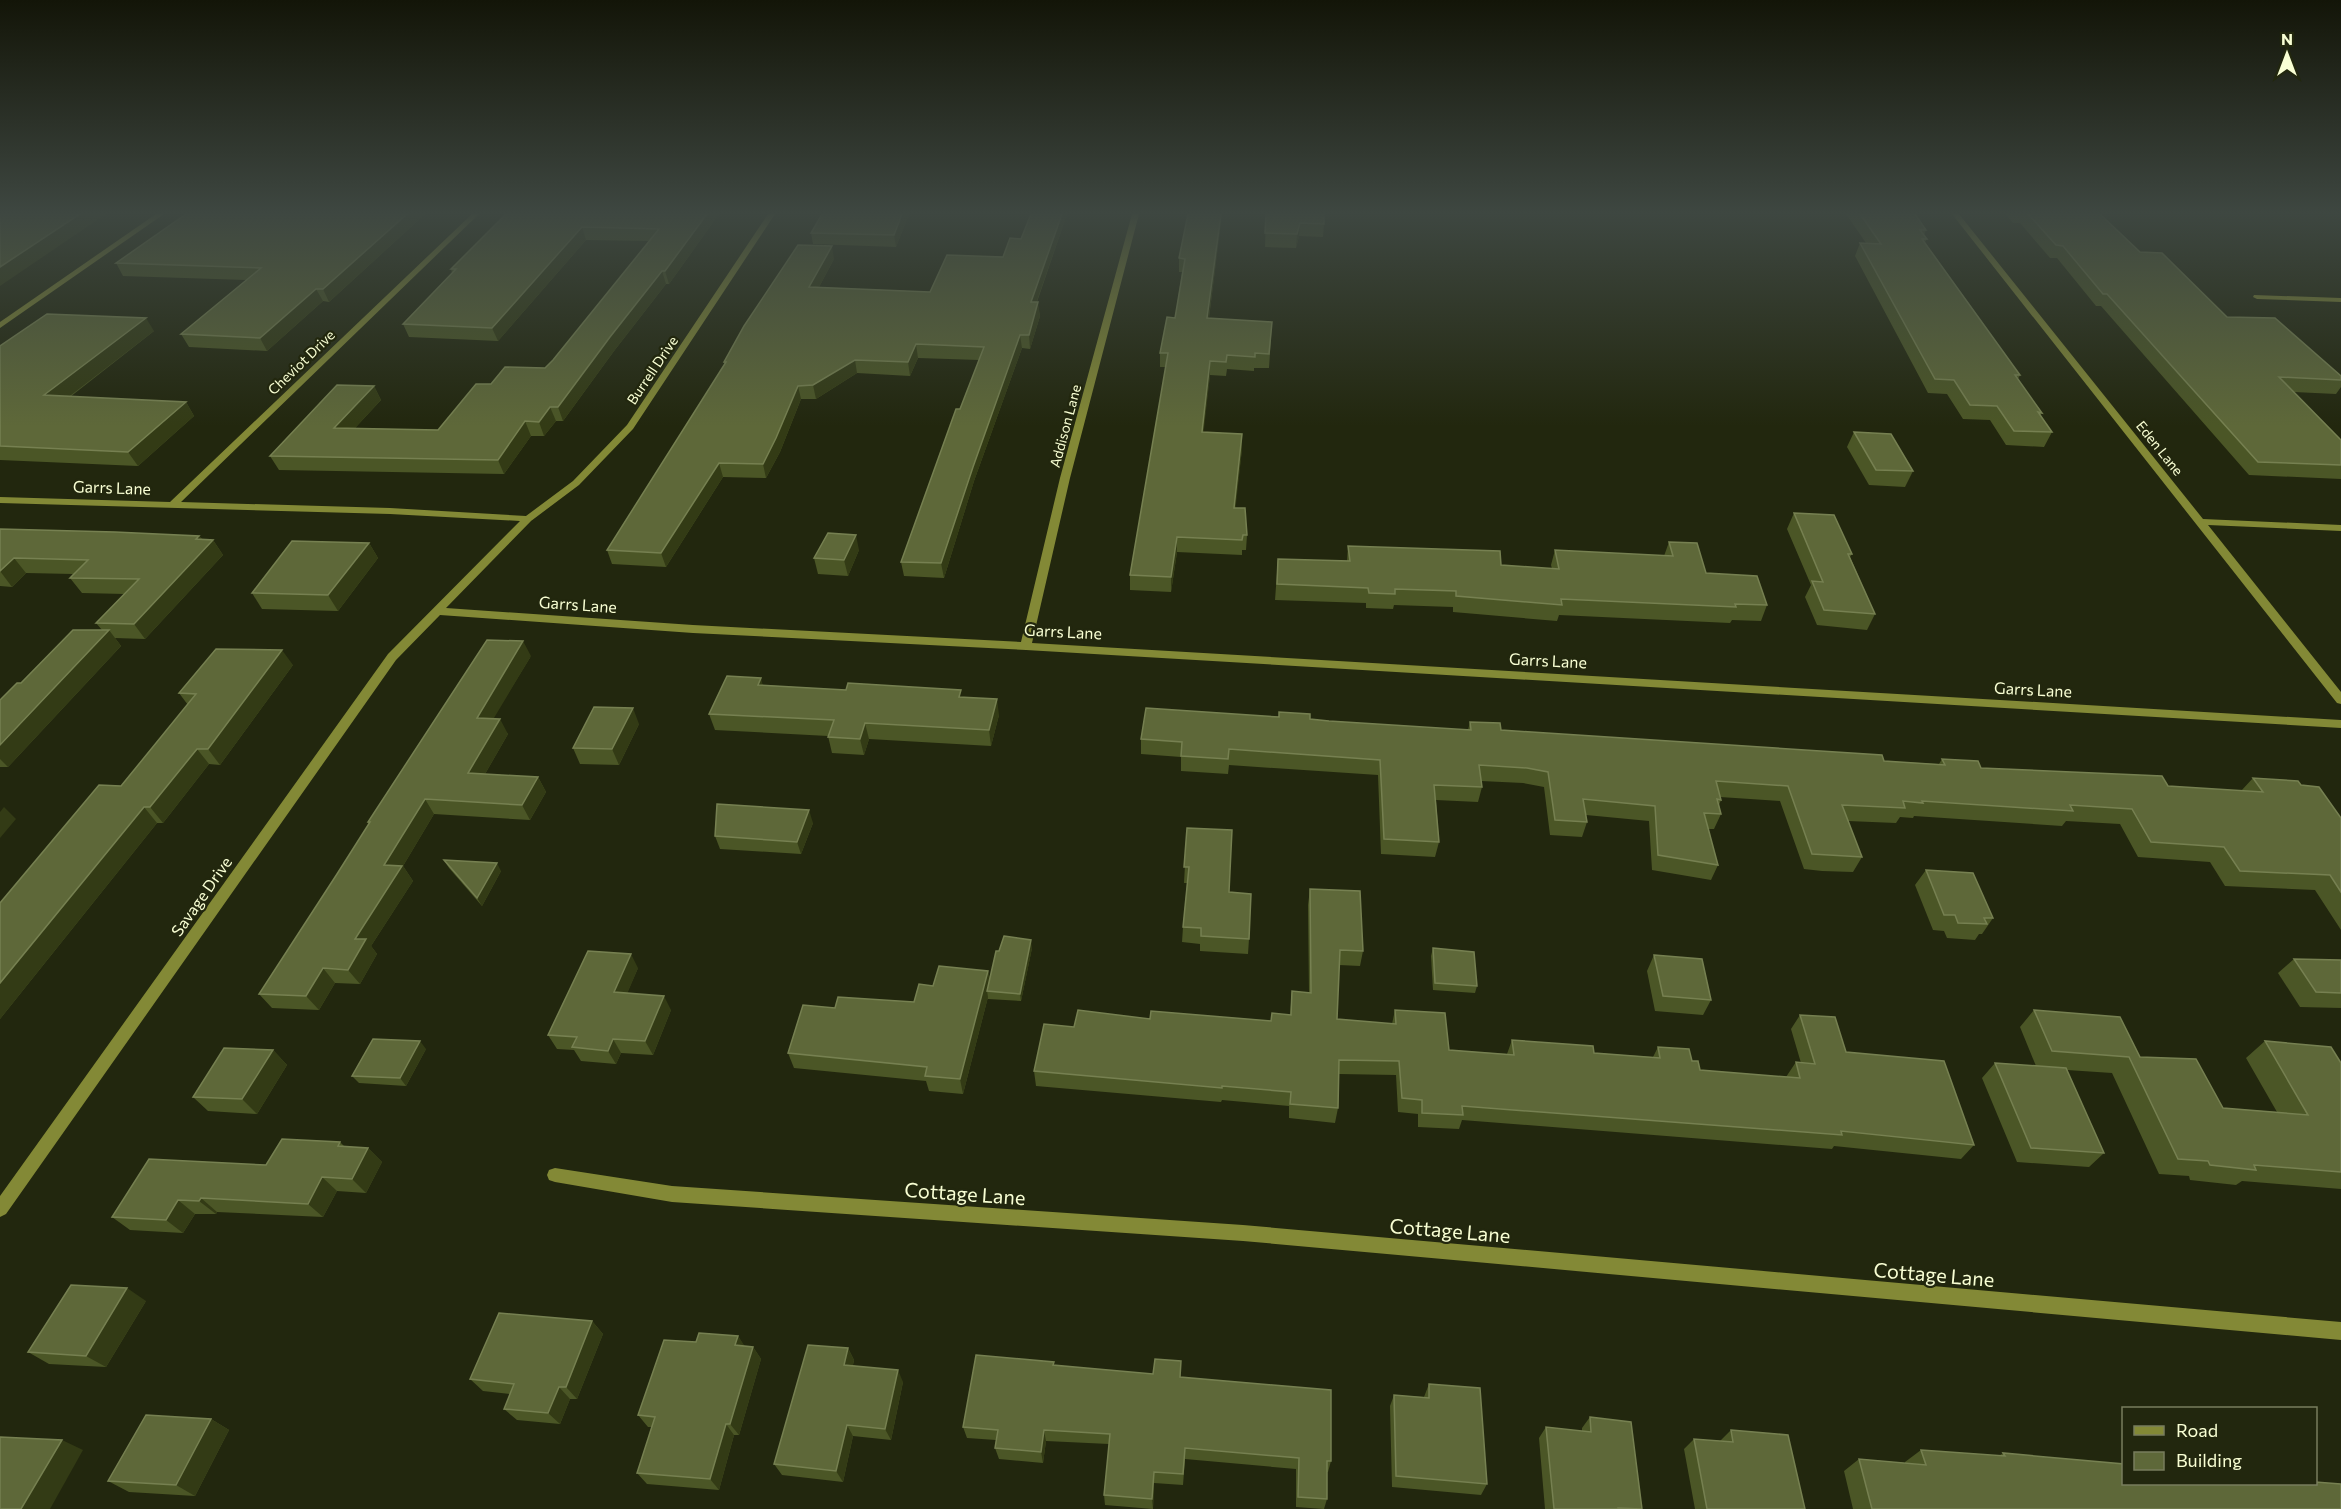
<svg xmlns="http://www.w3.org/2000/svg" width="2341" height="1509" viewBox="0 0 2341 1509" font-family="Commissioner,sans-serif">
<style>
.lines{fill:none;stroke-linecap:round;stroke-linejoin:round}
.street{fill:#838936;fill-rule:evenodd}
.wall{fill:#4b5626}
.shaded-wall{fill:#333b15}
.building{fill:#5e6839;stroke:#768051;stroke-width:1.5}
.labels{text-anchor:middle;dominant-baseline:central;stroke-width:4.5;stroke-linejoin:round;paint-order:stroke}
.far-street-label{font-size:14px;fill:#f9ffd4;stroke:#22270e}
.street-label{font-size:16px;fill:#f9ffd4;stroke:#22270e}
.near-street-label{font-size:20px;fill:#f9ffd4;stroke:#22270e}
</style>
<rect width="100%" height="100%" fill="#22270e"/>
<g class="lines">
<!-- street -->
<g class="street">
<polygon points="156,214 164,214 0,328 0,322"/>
<polygon points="472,214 479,214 181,502 390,508 526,516 573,481 627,425 768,214 775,214 633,429 579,485 531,521 446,608 693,625 1021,642 1060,478 1132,214 1139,214 1070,478 1032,643 2341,720 2341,728 1026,650 693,633 440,615 396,660 6,1214 0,1217 0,1196 388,654 520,521 390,514 0,503 0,497 170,502"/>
<polygon points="1952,214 1959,214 2203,519 2341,525 2341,531 2208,525 2341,692 2341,704 2337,703"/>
<polygon points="2254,295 2341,298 2341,302 2257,299 2253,297"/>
<polygon points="555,1168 672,1186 1243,1225 2341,1322 2341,1340 1243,1241 672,1202 555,1182 549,1180 547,1175 549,1170"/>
</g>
</g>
<!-- wall -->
<g class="wall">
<polygon points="186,214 425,214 329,302 323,301 267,351 189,347 181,334 246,280 123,276 116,263"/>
<polygon points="506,214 719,214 669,284 666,284 614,351 563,421 556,421 544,436 531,436 504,474 279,470 270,456 374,386 381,400 355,428 438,430 491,384 545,368 553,360 649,241 586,240 498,341 409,337 403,324 452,273 451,269"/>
<polygon points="822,214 909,214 896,247 813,244 811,233"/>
<polygon points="1031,214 1067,214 1037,302 1040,316 1030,349 1022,348 974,481 944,578 904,576 901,562 979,360 918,358 910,376 857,373 816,399 801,399 780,452 766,478 723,477 666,567 612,564 607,550 725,365 724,362 834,259 819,287 930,292 1003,257 1021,239"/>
<polygon points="1188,214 1222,214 1209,318 1272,322 1269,368 1254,368 1254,371 1227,369 1226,376 1210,375 1203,432 1242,434 1242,449 1235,508 1247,535 1246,550 1242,550 1242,555 1177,552 1171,592 1130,590 1130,575 1166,367 1160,367 1160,353 1175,318 1182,272 1179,272 1179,258"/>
<polygon points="1266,214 1324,224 1323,237 1299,236 1296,248 1265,247"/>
<polygon points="1846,214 1915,214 1926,230 1924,235 1927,239 1925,242 2020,375 2018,379 2042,413 2040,416 2052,432 2044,447 2006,445 1990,420 1963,419 1947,394 1928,393 1855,256 1860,243 1866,243"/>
<polygon points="2005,214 2100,214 2140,252 2227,317 2341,376 2341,387 2336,394 2294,392 2341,440 2341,479 2249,475 2101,306 2096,306 2057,258 2050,258 2020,223 2013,223"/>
<polygon points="154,331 70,397 186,402 194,416 138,466 0,460 0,346"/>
<polygon points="1854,432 1913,471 1905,487 1869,485 1847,447"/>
<polygon points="1794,513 1852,554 1850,557 1875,614 1867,630 1817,625 1805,597 1811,585 1787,529"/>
<polygon points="0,529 199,536 202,539 213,540 223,555 145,639 115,638 121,646 8,767 0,767 0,700 21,683 102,630 96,623 125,594 82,593 70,578 73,574 26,573 12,587 0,586"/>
<polygon points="1669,542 1706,573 1767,605 1761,621 1732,620 1730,623 1559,615 1557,621 1453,612 1453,607 1394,605 1393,609 1366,608 1366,603 1275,600 1278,559 1347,561 1348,546 1501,565 1552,569 1551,565 1555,550 1664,556"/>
<polygon points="369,543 378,558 338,611 262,609 252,593"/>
<polygon points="859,550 848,576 818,574 814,558"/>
<polygon points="531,656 493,718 508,734 485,774 538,777 546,792 530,820 434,814 403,866 413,881 371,946 377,954 360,984 335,983 319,1010 272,1008 259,994 337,874 369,824 368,822"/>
<polygon points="293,665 220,765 209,764 163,823 157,823 0,1019 0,903 121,786 188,705 179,693"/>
<polygon points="763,685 962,697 999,715 991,746 869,739 864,755 832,753 828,736 715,730 709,714"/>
<polygon points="1310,719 1329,721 1468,730 1470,722 1501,730 1884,761 1939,764 1942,759 1981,768 2168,786 2241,791 2253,778 2301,785 2341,818 2341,930 2315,890 2225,886 2210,862 2138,857 2120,824 2066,821 2062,826 1914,816 1913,818 1900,817 1896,823 1848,821 1862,857 1853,872 1822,871 1804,869 1780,801 1720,797 1721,800 1719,805 1721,814 1714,829 1708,829 1718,865 1711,880 1652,870 1649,821 1586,815 1587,822 1582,837 1550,835 1544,787 1523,783 1481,781 1482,787 1478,802 1436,800 1439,842 1435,857 1381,854 1378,775 1229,765 1228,774 1181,771 1181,757 1141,754 1141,739"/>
<polygon points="639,724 619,765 580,764 573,748"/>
<polygon points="813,823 801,854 720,849 715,836"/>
<polygon points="1187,828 1229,892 1249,939 1248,954 1200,951 1200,944 1182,942 1183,927 1187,883 1184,883"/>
<polygon points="444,860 501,871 482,906 449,868"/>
<polygon points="1926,870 1993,918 1982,934 1979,934 1975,940 1947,938 1944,931 1933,930 1915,885"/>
<polygon points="1310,889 1363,951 1360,966 1339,965 1337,1019 1392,1024 1395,1010 1449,1050 1507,1054 1512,1040 1594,1053 1653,1057 1658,1047 1692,1061 1700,1070 1786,1077 1796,1062 1801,1063 1791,1029 1800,1015 1846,1052 1974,1145 1961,1159 1834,1146 1832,1149 1462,1120 1459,1129 1418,1127 1418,1114 1398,1112 1396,1075 1339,1074 1338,1108 1335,1123 1289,1118 1289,1106 1222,1100 1221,1102 1036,1086 1034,1071 1074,1027 1150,1019 1271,1021 1290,1015 1292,991 1309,993 1308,905"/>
<polygon points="1032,948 1021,1001 988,999 988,997 963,1094 929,1091 926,1081 794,1068 788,1053 835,1008 914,1002 933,986 988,971 990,979"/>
<polygon points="1433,948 1477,986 1475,993 1433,990 1431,956"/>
<polygon points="1654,955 1711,1000 1703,1015 1655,1011 1647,971"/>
<polygon points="2294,959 2341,960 2341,1008 2300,1007 2278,973"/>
<polygon points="638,968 627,993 671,1010 653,1055 621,1053 616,1064 581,1061 574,1050 557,1049 548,1035"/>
<polygon points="2034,1010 2140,1057 2223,1108 2277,1112 2246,1058 2265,1041 2341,1063 2341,1189 2242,1181 2236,1185 2190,1180 2189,1176 2159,1174 2112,1073 2067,1070 2104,1153 2089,1167 2017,1162 1982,1078 1995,1063 2036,1066 2020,1027"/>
<polygon points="426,1049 406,1086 359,1083 352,1076"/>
<polygon points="273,1050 287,1065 257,1114 208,1111 193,1097"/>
<polygon points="340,1142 345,1147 368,1148 382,1162 366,1193 337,1191 323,1217 217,1212 216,1214 195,1214 183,1233 130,1230 112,1217 266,1165"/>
<polygon points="146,1301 106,1367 49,1364 28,1352"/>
<polygon points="592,1321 603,1334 577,1399 570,1399 560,1424 517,1420 504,1409 510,1394 483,1391 470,1379"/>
<polygon points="738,1336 744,1346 753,1347 761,1359 739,1435 734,1435 719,1490 647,1484 637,1473 652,1427 648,1427 638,1415 696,1342"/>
<polygon points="848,1348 854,1360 853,1365 903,1382 891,1440 853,1436 843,1482 782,1475 774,1464"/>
<polygon points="1054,1365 1181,1377 1331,1461 1328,1472 1327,1472 1327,1499 1324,1509 1296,1507 1296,1469 1185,1459 1183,1485 1154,1483 1153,1509 1105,1505 1104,1495 1109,1444 1046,1441 1043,1463 999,1459 995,1448 996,1440 967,1438 963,1427"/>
<polygon points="1429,1384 1487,1484 1481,1495 1392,1487 1390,1406 1394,1395 1424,1397"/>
<polygon points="1590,1417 1642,1509 1545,1509 1539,1438 1546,1427 1582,1431 1582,1428"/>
<polygon points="211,1419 229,1430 195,1496 129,1492 108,1481"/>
<polygon points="1731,1430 1805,1509 1695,1509 1684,1449 1694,1439 1720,1441"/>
<polygon points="1921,1450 1999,1456 2003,1453 2341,1509 1853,1509 1844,1471 1859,1459 1905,1463 1905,1462"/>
</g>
<!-- shaded-wall -->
<g class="shaded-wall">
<polygon points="80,214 106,214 0,286 0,267"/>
<polygon points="407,214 425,214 329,302 323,289"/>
<polygon points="707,214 719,214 669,284 665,271"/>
<polygon points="902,214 909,214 896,247 894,235"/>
<polygon points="1062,214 1067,214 1032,315 1031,302"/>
<polygon points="1221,214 1222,214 1207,332 1207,318"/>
<polygon points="1300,223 1299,236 1296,248 1297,234"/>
<polygon points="582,227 586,240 498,341 492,328"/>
<polygon points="832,246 834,259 812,300 809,287"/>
<polygon points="662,271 666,284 614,351 563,421 558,407 610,337"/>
<polygon points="316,289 323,301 267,351 260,338"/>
<polygon points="1038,302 1040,316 1030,349 1029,335"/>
<polygon points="146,318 154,331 53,409 44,395"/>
<polygon points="1020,335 1022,348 974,481 944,578 941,563 973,467"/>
<polygon points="916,344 918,358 910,376 908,362"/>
<polygon points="855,360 857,373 816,399 813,385"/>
<polygon points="1210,361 1210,375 1202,447 1202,432"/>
<polygon points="374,386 381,400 342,442 334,428"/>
<polygon points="798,386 801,399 780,452 766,478 763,464"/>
<polygon points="186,402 194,416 138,466 128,452"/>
<polygon points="550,407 556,421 544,436 539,422"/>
<polygon points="525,421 531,436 504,474 498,460"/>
<polygon points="1242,434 1242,449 1234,523 1234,508"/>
<polygon points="719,463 723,477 666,567 661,553"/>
<polygon points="856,535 859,550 848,576 844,560"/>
<polygon points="199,536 207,547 213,540 223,555 145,639 134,624"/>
<polygon points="1177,537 1177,552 1171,592 1171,577"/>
<polygon points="369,543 378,558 338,611 328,595"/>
<polygon points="14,558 26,573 12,587 0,571"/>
<polygon points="109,630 121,646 8,767 0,759 0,745"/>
<polygon points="523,641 531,656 485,733 477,718"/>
<polygon points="282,650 293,665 220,765 208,749"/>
<polygon points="761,678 765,694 758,685"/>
<polygon points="997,699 999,715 991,746 989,730"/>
<polygon points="633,708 639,724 619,765 612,749"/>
<polygon points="500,719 508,734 477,788 468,773"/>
<polygon points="865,723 869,739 864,755 860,739"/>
<polygon points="197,749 209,764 163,823 150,807"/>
<polygon points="538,777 546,792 530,820 522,805"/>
<polygon points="425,799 434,814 403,866 413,881 371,946 377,954 360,984 348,970 355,939 384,865"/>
<polygon points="4,807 16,819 0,838 0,812"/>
<polygon points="144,807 157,823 0,1019 0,983"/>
<polygon points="809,810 813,823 801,854 797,842"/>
<polygon points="497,863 501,871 482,906 477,898"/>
<polygon points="1031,940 1032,948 1021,1001 1020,994"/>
<polygon points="631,954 638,968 622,1006 614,992"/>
<polygon points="323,968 335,983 319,1010 306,996"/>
<polygon points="988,971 991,986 987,991 988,997 963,1094 960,1079"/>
<polygon points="664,996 671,1010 653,1055 645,1041"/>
<polygon points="613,1039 621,1053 616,1064 608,1051"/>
<polygon points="420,1041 426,1049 406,1086 400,1078"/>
<polygon points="273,1050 287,1065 257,1114 242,1099"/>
<polygon points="368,1148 382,1162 366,1193 352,1179"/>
<polygon points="322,1177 337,1191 323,1217 308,1204"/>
<polygon points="201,1198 217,1212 216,1214 199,1201"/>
<polygon points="178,1200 195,1214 183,1233 166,1220"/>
<polygon points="127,1288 146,1301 106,1367 86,1356"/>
<polygon points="592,1321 603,1334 577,1399 566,1387"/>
<polygon points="738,1336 746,1348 735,1345"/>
<polygon points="753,1347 761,1359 739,1435 730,1424"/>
<polygon points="848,1348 854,1360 850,1376 844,1365"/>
<polygon points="898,1370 903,1382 891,1440 885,1429"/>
<polygon points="559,1387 570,1399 560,1424 548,1413"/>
<polygon points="211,1419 229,1430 195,1496 176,1485"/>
<polygon points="726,1424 734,1435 719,1490 710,1479"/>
<polygon points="847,1425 853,1436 843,1482 836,1471"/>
<polygon points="1044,1430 1046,1441 1043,1463 1041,1452"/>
<polygon points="62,1440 83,1450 50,1509 21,1509"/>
<polygon points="1154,1472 1154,1483 1153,1509 1152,1499"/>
</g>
<!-- building -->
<g class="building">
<polygon points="0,214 80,214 0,267"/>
<polygon points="186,214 407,214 323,289 316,289 260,338 181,334 261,268 116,263"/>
<polygon points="506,214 707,214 665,271 662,271 610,337 558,407 550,407 539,422 525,421 498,460 270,456 337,385 374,386 334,428 438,430 476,384 491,384 505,367 545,368 553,360 659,229 582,227 492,328 403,324 456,269 451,269"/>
<polygon points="822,214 902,214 894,235 811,233"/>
<polygon points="1031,214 1062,214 1031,302 1038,302 1029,335 1020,335 973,467 941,563 901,562 956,409 960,409 984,347 916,344 908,362 855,360 813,385 798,386 776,438 763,464 719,463 661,553 607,550 726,362 724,362 744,326 798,245 832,246 809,287 930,292 947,255 1003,257 1010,238 1021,239"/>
<polygon points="1188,214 1221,214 1207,318 1272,322 1269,354 1255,353 1255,357 1227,355 1226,362 1210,361 1202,432 1242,434 1234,508 1245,508 1247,535 1243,535 1242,540 1177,537 1171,577 1130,575 1168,353 1160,353 1167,317 1175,318 1185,259 1179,258"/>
<polygon points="1266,214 1324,214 1324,224 1300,223 1297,234 1265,233"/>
<polygon points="1860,214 1915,214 1926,230 1920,230 1927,239 1922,239 2020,375 2015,375 2042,413 2038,412 2052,432 2014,431 1997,406 1970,405 1954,380 1935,379 1860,243 1881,244"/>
<polygon points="2028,214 2100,214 2140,252 2162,253 2227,317 2275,318 2341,376 2341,380 2279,377 2341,440 2341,465 2258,462 2107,294 2103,294 2063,246 2056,245"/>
<polygon points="47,314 146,318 44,395 186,402 128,452 0,446 0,346"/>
<polygon points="1854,432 1891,434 1913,471 1876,470"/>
<polygon points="1794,513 1834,515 1852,554 1848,554 1875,614 1824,610 1812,581 1823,582"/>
<polygon points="0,529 115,532 199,536 196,539 213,540 134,624 96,623 139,579 70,578 88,560 14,558 0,571"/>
<polygon points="828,533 856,535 844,560 814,558"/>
<polygon points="292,541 369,543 328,595 252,593"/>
<polygon points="1669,542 1697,543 1706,573 1757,576 1767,605 1735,604 1736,607 1561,599 1562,605 1456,596 1456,591 1395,589 1395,594 1369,593 1368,588 1277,584 1278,559 1350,561 1348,546 1500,551 1501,565 1559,569 1555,550 1673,556"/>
<polygon points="73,630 109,630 0,745 0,700 17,683 21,683"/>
<polygon points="487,640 523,641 477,718 500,719 468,773 538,777 522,805 425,799 384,865 402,866 355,939 366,939 348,970 323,968 306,996 259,994 337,874 370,822 368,822"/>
<polygon points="216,649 282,650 208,749 197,749 150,807 144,807 0,983 0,903 99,785 121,786 196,694 179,693"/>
<polygon points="727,676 761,678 758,685 846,690 848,683 961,690 959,697 997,699 989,730 865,723 860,739 828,737 834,720 709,714"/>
<polygon points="594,707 633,708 612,749 573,748"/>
<polygon points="1146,708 1279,717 1279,712 1310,714 1310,719 1329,721 1471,730 1470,722 1500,723 1501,730 1882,755 1884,761 1945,765 1942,759 1978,761 1981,768 2162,776 2168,786 2263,792 2253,778 2298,781 2301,785 2319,787 2341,818 2341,892 2330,875 2240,871 2224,847 2151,842 2132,809 2070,805 2073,811 1922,801 1923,803 1903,801 1905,808 1842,805 1862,857 1812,854 1788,786 1716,781 1721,800 1717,799 1721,814 1704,813 1718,865 1658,855 1655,806 1583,799 1587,822 1555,820 1548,772 1527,768 1479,765 1482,787 1434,785 1439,842 1384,839 1380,760 1229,749 1228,759 1181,756 1182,742 1141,739"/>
<polygon points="717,804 809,810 797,842 715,836"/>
<polygon points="1187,828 1232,830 1229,892 1251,894 1249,939 1201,936 1201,928 1183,927 1189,867 1184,867"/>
<polygon points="444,860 497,863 477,898"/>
<polygon points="1926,870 1973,873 1993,918 1984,918 1987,924 1958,923 1955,915 1944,915"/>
<polygon points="1310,889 1360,891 1363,951 1340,950 1337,1019 1396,1024 1395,1010 1445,1013 1449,1050 1514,1055 1512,1040 1593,1046 1594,1053 1660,1058 1658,1047 1689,1049 1692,1061 1698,1061 1700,1070 1800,1078 1796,1062 1815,1064 1800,1015 1835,1017 1846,1052 1944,1061 1974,1145 1841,1131 1842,1135 1462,1106 1463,1115 1422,1113 1422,1100 1402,1098 1399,1061 1339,1060 1338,1108 1290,1104 1291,1092 1222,1086 1222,1088 1034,1071 1044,1024 1074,1027 1078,1010 1150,1019 1151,1011 1271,1021 1272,1013 1291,1015 1292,991 1311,993"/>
<polygon points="1004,936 1031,940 1020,994 987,991 996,951 999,951"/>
<polygon points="1433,948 1474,952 1477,986 1435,983"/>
<polygon points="588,951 631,954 614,992 664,996 645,1041 613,1039 608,1051 572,1047 577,1037 548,1035"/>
<polygon points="1654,955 1702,959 1711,1000 1663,996"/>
<polygon points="2294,959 2341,960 2341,993 2316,992"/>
<polygon points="939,966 988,971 960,1079 925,1076 927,1067 788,1053 803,1005 835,1008 838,997 914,1002 919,984 933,986"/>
<polygon points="2034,1010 2120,1017 2140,1057 2196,1059 2223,1108 2308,1115 2265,1041 2331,1047 2341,1063 2341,1172 2254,1165 2256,1170 2210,1165 2208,1161 2178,1159 2129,1057 2052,1051"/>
<polygon points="373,1039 420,1041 400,1078 352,1076"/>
<polygon points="224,1048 273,1050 242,1099 193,1097"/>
<polygon points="1995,1063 2066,1068 2104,1153 2031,1148"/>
<polygon points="282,1139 340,1142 338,1146 368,1148 352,1179 322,1177 308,1204 201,1198 199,1201 178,1200 166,1220 112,1217 149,1159 266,1165"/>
<polygon points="71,1285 127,1288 86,1356 28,1352"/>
<polygon points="499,1313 592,1321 566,1387 559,1387 548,1413 504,1409 514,1384 470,1379"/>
<polygon points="699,1333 738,1336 735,1345 753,1347 730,1424 726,1424 710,1479 637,1473 655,1417 638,1415 664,1340 696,1342"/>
<polygon points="808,1345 848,1348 844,1365 898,1370 885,1429 847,1425 836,1471 774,1464"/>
<polygon points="976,1355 1054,1362 1053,1365 1153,1374 1155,1359 1181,1361 1180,1377 1331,1390 1331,1461 1327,1461 1327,1499 1298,1497 1299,1458 1185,1448 1183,1474 1154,1472 1152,1499 1104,1495 1110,1434 1044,1430 1041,1452 995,1448 998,1430 963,1427"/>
<polygon points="1429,1384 1480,1388 1487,1484 1396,1476 1394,1395 1429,1398"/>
<polygon points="146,1415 211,1419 176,1485 108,1481"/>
<polygon points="1590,1417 1631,1422 1642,1509 1618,1508 1618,1509 1554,1509 1546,1427 1591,1432"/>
<polygon points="1731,1430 1788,1435 1805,1509 1707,1509 1694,1439 1733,1442"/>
<polygon points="0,1437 62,1440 21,1509 0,1509"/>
<polygon points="1921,1450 2005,1456 2003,1453 2124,1464 2124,1484 2316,1484 2316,1482 2341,1484 2341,1509 1872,1509 1859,1459 1926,1465"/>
</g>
<!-- sky -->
<linearGradient id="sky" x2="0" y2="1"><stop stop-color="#131508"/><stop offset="0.5" stop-color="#3e4741"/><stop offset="1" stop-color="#3e4741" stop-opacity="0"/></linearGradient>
<rect width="2341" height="426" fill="url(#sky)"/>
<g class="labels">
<!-- far-street labels -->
<g class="far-street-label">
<text transform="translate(301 362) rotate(-44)">Cheviot Drive</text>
<text transform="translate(652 370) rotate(-56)">Burrell Drive</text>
<text transform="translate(1065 426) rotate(-75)">Addison Lane</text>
<text transform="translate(2160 448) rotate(51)">Eden Lane</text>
</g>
<!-- street labels -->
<g class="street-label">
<text transform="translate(112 487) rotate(2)">Garrs Lane</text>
<text transform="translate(578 604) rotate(4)">Garrs Lane</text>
<text transform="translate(1063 631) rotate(3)">Garrs Lane</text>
<text transform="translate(1548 660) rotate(3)">Garrs Lane</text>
<text transform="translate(2033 689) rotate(3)">Garrs Lane</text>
<text transform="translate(201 896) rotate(-55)">Savage Drive</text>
</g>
<!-- near-street labels -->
<g class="near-street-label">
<text transform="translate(965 1193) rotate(4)">Cottage Lane</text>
<text transform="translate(1450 1230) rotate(5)">Cottage Lane</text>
<text transform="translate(1934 1274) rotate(5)">Cottage Lane</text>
</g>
</g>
<!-- legend -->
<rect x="2122" y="1407" width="195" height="78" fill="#22270e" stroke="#787d5d" stroke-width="1.5"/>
<rect x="2134" y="1426" width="30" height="9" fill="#838936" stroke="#787d5d" stroke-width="1.5"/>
<text x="2176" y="1437" font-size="18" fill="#f9ffd4">Road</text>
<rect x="2134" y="1452" width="30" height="18" fill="#5e6839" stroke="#787d5d" stroke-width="1.5"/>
<text x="2176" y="1467" font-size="18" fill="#f9ffd4">Building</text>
<!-- north arrow -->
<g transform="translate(2287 54)" stroke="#22270e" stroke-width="4.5" paint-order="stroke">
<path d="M0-4.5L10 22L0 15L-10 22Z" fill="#f9ffd4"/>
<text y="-9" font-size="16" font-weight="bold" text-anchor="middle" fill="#f9ffd4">N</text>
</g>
</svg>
